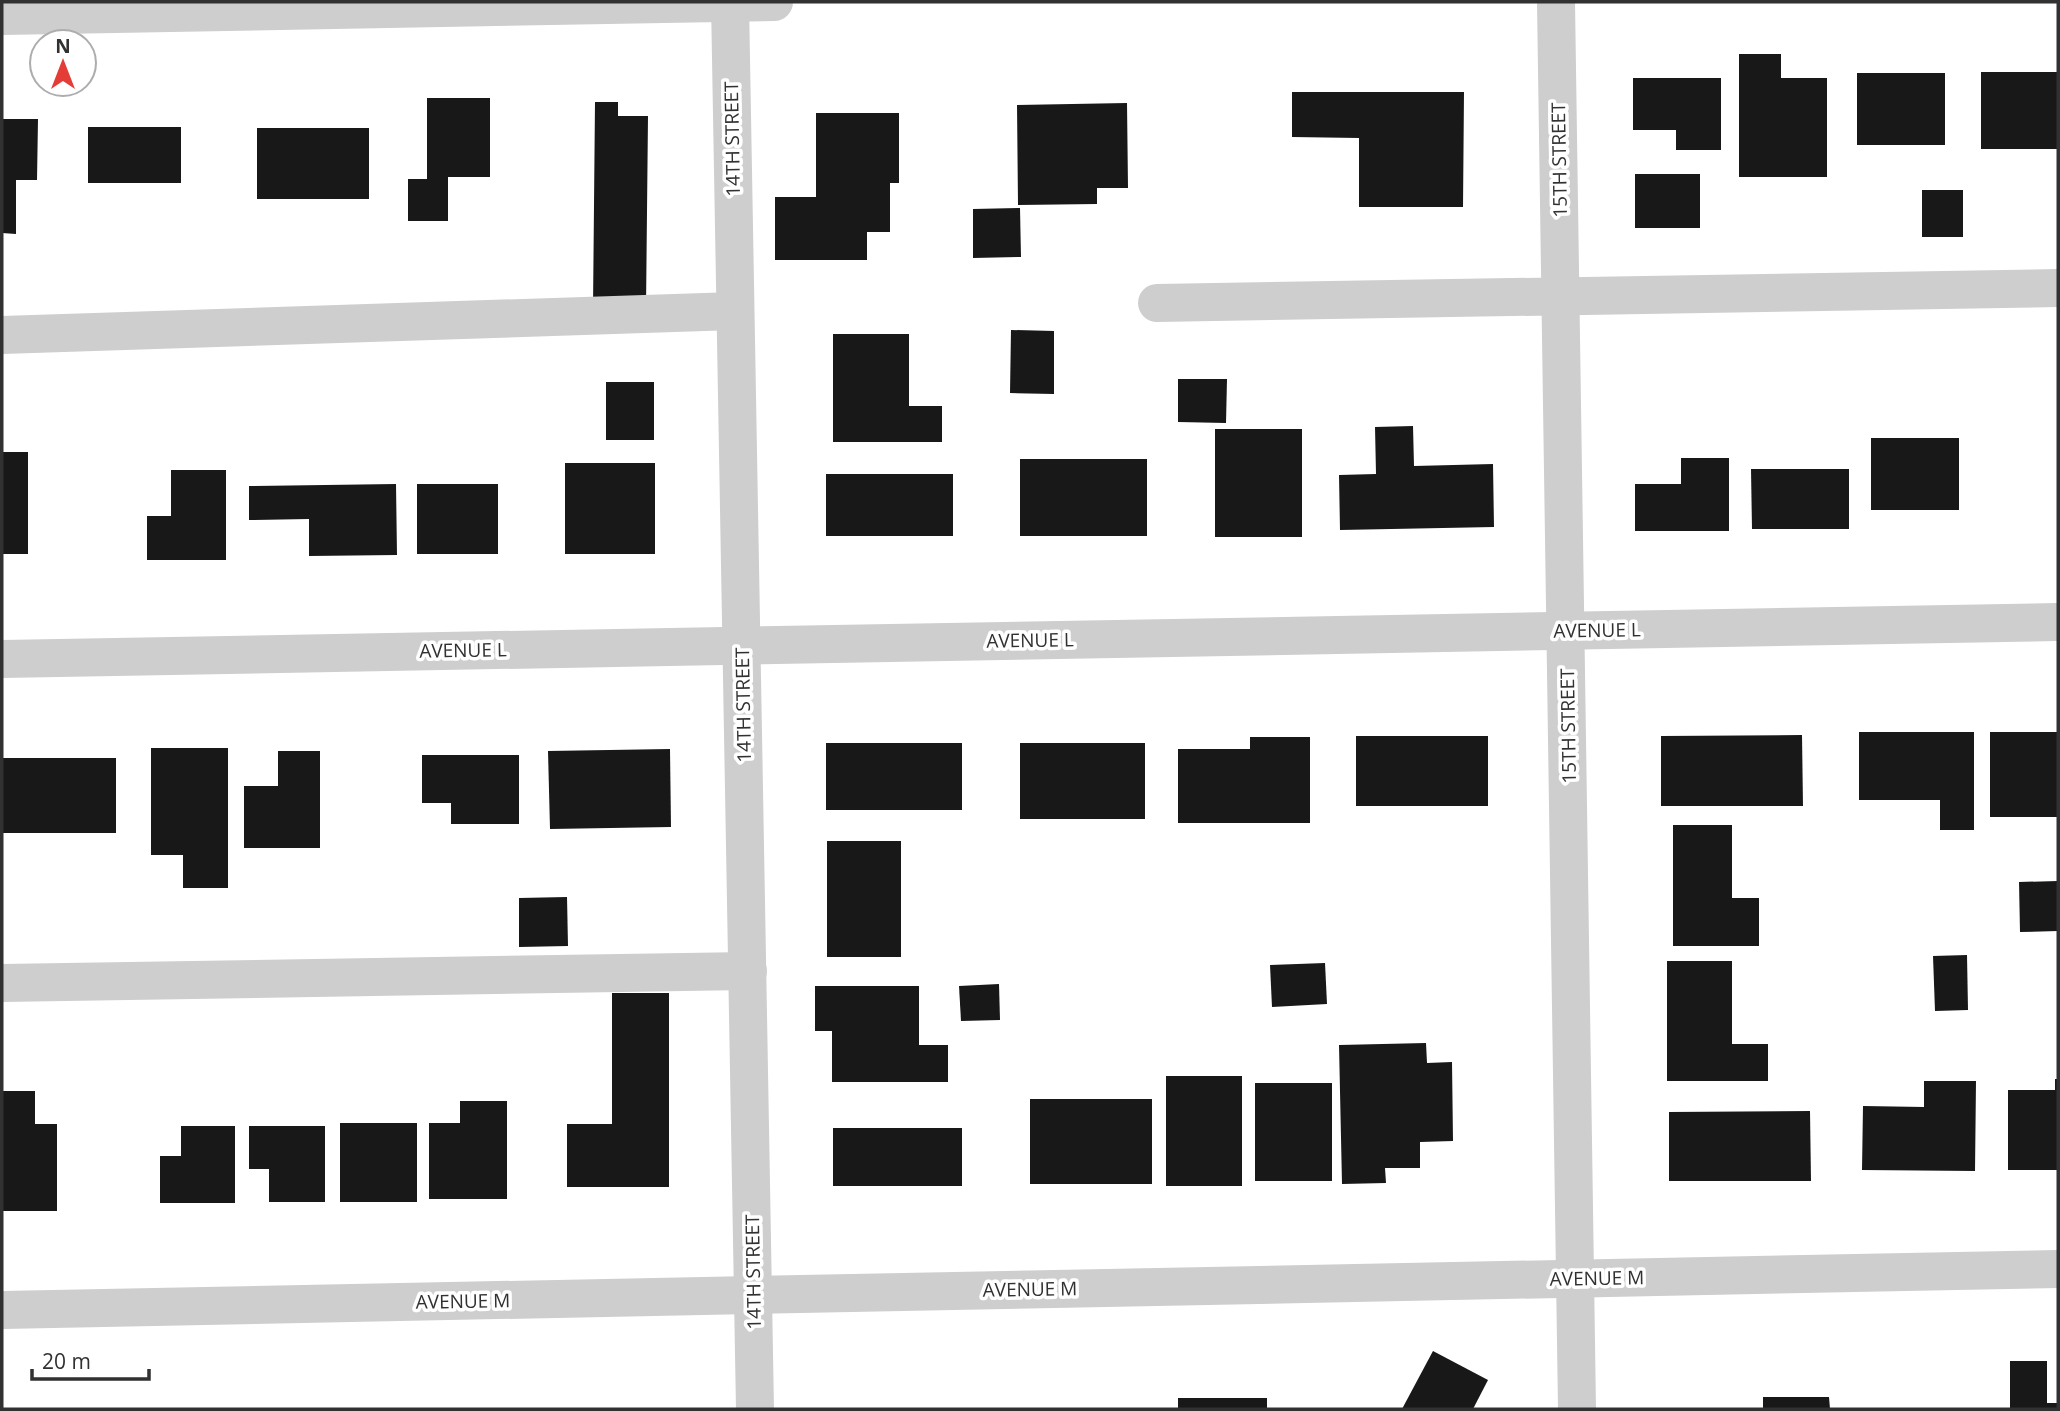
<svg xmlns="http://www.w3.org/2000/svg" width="2060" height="1411" viewBox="0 0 2060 1411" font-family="'Open Sans',sans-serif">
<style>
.building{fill:#181818}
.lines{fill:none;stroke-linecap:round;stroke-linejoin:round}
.minor{stroke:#cecece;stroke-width:38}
.labels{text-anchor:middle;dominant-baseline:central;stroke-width:7;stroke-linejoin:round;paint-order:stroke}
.street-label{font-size:19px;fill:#313131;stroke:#fff}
</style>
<rect width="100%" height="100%" fill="#fff"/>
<!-- building -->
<g class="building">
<polygon points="1739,54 1781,54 1781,78 1827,78 1827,177 1739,177"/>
<rect x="1981" y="72" width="77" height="77"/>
<rect x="1857" y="73" width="88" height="72"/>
<polygon points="1633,78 1721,78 1721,150 1676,150 1676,130 1633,130"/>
<polygon points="1292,92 1464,92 1463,207 1359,207 1359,138 1292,137"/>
<polygon points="427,98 490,98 490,177 448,177 448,221 408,221 408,179 427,179"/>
<polygon points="595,102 618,102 618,116 648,116 646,308 593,308"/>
<polygon points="1127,103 1128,188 1097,188 1097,204 1018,205 1017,105"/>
<polygon points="816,113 899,113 899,183 890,183 890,232 867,232 867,260 775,260 775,197 816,197"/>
<polygon points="2,119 38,119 37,180 16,180 16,234 2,233"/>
<rect x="88" y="127" width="93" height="56"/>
<rect x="257" y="128" width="112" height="71"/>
<rect x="1635" y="174" width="65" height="54"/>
<rect x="1922" y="190" width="41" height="47"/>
<polygon points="1020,208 1021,257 973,258 973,209"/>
<polygon points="1011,330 1054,331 1054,394 1010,393"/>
<polygon points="833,334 909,334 909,406 942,406 942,442 833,442"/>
<polygon points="1178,379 1227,379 1226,423 1178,422"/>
<rect x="606" y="382" width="48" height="58"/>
<polygon points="1413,426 1414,466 1493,464 1494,527 1340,530 1339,475 1376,474 1375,427"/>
<rect x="1215" y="429" width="87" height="108"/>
<rect x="1871" y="438" width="88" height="72"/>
<rect x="2" y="452" width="26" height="102"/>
<polygon points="1681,458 1729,458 1729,531 1635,531 1635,484 1681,484"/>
<rect x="1020" y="459" width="127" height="77"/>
<rect x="565" y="463" width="90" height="91"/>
<polygon points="1751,469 1849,469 1849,529 1752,529"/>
<polygon points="171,470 226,470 226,560 147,560 147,516 171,516"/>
<rect x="826" y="474" width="127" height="62"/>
<polygon points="396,484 397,555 309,556 309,519 249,520 249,486"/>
<rect x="417" y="484" width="81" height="70"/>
<polygon points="1859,732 1974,732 1974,830 1940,830 1940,800 1859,800"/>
<rect x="1990" y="732" width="68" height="85"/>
<polygon points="1802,735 1803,806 1661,806 1661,736"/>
<rect x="1356" y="736" width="132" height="70"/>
<polygon points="1250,737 1310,737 1310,823 1178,823 1178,749 1250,749"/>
<rect x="826" y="743" width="136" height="67"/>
<rect x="1020" y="743" width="125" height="76"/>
<polygon points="151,748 228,748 228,888 183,888 183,855 151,855"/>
<polygon points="670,749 671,827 550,829 548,751"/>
<polygon points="278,751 320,751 320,848 244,848 244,786 278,786"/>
<polygon points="422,755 519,755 519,824 451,824 451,803 422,803"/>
<rect x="2" y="758" width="114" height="75"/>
<polygon points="1673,825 1732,825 1732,898 1759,898 1759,946 1673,946"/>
<rect x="827" y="841" width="74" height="116"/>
<polygon points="2058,881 2058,931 2020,932 2019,882"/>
<polygon points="567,897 568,946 519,947 519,898"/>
<polygon points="1967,955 1968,1010 1935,1011 1933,956"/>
<polygon points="1667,961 1732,961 1732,1044 1768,1044 1768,1081 1667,1081"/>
<polygon points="1325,963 1327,1004 1272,1007 1270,965"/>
<polygon points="999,984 1000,1020 961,1021 959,986"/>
<polygon points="815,986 919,986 919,1045 948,1045 948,1082 832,1082 832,1031 815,1031"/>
<polygon points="612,993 669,993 669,1187 567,1187 567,1124 612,1124"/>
<polygon points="1426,1043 1427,1063 1452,1062 1453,1141 1420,1142 1420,1168 1385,1168 1386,1183 1342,1184 1339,1045"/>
<rect x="1166" y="1076" width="76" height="110"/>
<polygon points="2055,1079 2058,1079 2058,1170 2008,1170 2008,1090 2055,1090"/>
<polygon points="1924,1081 1976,1081 1975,1171 1862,1170 1863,1106 1924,1107"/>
<rect x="1255" y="1083" width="77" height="98"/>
<polygon points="2,1091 35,1091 35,1124 57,1124 57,1211 2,1211"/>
<rect x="1030" y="1099" width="122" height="85"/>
<polygon points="460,1101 507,1101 507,1199 429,1199 429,1123 460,1123"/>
<polygon points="1810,1111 1811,1181 1669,1181 1669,1112"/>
<rect x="340" y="1123" width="77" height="79"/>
<polygon points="181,1126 235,1126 235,1203 160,1203 160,1156 181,1156"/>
<polygon points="249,1126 325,1126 325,1202 269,1202 269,1169 249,1169"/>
<rect x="833" y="1128" width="129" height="58"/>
<polygon points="1433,1351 1488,1380 1473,1409 1402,1409"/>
<polygon points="2010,1361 2047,1361 2047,1403 2058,1403 2058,1409 2010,1409"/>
<polygon points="1763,1397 1829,1397 1830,1409 1763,1409"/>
<rect x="1178" y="1398" width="89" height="11"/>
</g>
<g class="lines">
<!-- minor -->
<g class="minor">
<polyline points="730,2 755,1409"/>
<polyline points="1556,2 1577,1409"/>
<polyline points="2,16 774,2"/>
<polyline points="1157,303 2058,288"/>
<polyline points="2,335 735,311"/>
<polyline points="2,659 2058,622"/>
<polyline points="2,983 748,971"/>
<polyline points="2,1310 2058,1269"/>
</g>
</g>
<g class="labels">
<!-- street labels -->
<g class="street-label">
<text transform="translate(732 139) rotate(-91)">14TH STREET</text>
<text transform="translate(1559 160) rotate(-91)">15TH STREET</text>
<text transform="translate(1597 630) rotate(-1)">AVENUE L</text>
<text transform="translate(1030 640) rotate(-1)">AVENUE L</text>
<text transform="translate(463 650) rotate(-1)">AVENUE L</text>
<text transform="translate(743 705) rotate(-91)">14TH STREET</text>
<text transform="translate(1568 726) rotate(-91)">15TH STREET</text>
<text transform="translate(753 1272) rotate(-91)">14TH STREET</text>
<text transform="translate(1597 1278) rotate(-1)">AVENUE M</text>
<text transform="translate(1030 1289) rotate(-1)">AVENUE M</text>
<text transform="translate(463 1301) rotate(-1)">AVENUE M</text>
</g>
</g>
<!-- border -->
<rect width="2060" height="1411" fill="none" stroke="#313131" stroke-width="7"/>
<!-- north arrow -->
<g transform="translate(63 63)"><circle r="33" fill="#ffffff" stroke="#adadad" stroke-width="2"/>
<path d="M0-5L12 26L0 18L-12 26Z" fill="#e43d37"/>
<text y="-10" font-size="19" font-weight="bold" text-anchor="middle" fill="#313131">N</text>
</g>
<!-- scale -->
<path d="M32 1369v10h117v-10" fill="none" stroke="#313131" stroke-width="3.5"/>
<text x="42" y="1369" font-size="21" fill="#313131" stroke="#ffffff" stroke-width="5" paint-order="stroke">20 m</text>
</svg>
